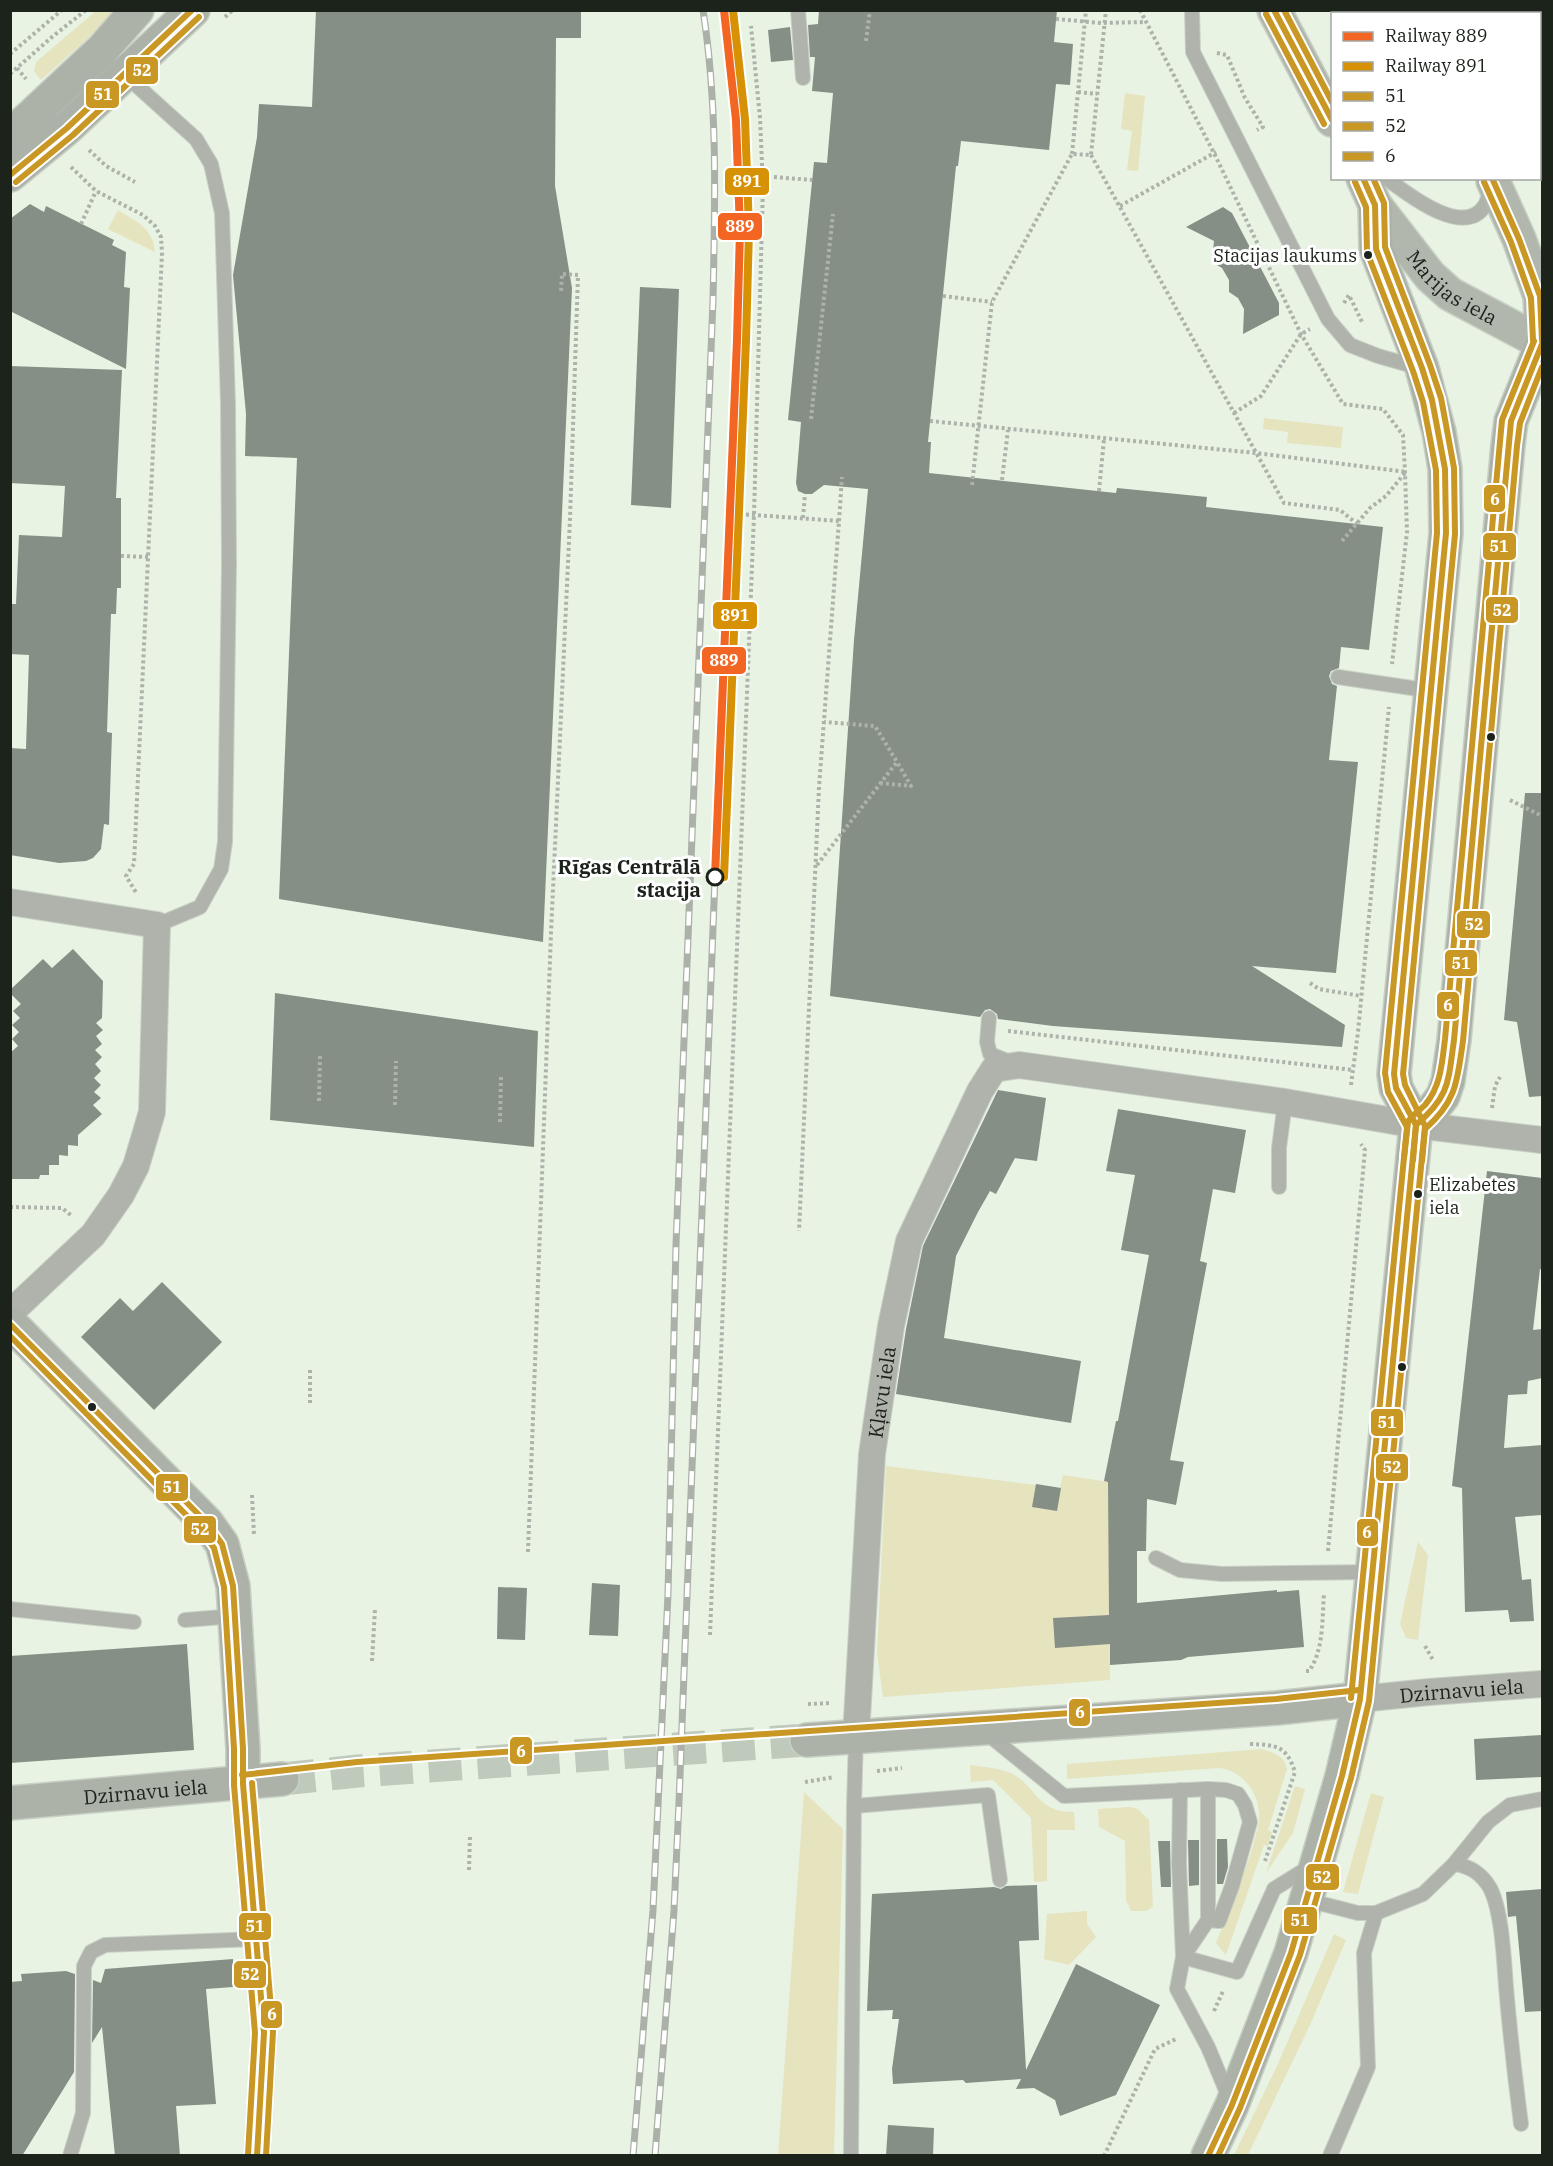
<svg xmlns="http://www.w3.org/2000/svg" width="1553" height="2166" viewBox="0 0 1553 2166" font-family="'IBM Plex Serif',serif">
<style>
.green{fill:#e6e3bf}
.building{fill:#858f85}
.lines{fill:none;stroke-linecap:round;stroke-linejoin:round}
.secondary-tunnel{stroke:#bfc9bc;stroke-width:33;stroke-dasharray:33 16;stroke-linecap:butt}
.lane-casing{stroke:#c8d0c5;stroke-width:16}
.street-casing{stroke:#c8d0c5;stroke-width:28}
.secondary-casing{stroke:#c8d0c5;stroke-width:36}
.primary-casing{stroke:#c8d0c5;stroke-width:36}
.highway-casing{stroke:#c8d0c5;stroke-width:36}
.path{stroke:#adb2aa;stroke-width:4;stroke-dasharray:3 3;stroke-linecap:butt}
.lane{stroke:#b0b3ac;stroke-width:14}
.street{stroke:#b0b3ac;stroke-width:26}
.secondary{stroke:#adb2a9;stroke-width:33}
.primary{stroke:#b1b7ad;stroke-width:33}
.highway{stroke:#acb2a8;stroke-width:33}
.rail-casing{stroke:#abb1a8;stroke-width:7}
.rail{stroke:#fff;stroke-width:4.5;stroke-dasharray:14;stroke-linecap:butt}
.bus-1-casing{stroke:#fff;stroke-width:10}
.bus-2-casing{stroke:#fff;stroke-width:10}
.bus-3-casing{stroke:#fff;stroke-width:10}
.bus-1{stroke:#c99724;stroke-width:6}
.bus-2{stroke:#c99724;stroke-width:6}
.bus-3{stroke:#c99724;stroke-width:6}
.rail-1-casing{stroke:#fff;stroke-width:12}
.rail-2-casing{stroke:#fff;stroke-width:12}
.rail-1{stroke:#f26522;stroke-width:8}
.rail-2{stroke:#d69204;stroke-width:8}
.bus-dot{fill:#1c231a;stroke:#fff;stroke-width:2}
.stop-dot{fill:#fff;stroke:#1c231a;stroke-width:3}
.labels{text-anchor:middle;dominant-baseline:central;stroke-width:6;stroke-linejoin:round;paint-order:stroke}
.bus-label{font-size:18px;fill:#1c231a;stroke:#fff;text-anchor:end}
.street-label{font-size:20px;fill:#1c231a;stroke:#fff}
.stop-label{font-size:20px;font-weight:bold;fill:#1c231a;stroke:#fff;text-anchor:end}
.line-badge{stroke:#fff;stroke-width:2}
.badge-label{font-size:16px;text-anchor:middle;font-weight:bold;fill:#fff}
</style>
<rect width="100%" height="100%" fill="#e8f3e4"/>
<!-- green -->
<g class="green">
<polygon points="97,10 114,11 88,38 41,80 34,71 36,62"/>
<polygon points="1125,93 1145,96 1138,171 1127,170 1132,131 1121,129"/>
<path d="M118,210C137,222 153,228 155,252L108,229Z"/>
<polygon points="1264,418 1343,427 1341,448 1287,443 1288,432 1263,429"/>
<polygon points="886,1466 1060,1488 1063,1475 1109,1482 1110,1680 883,1697 877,1653"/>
<polygon points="1418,1542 1428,1555 1418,1640 1406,1638 1400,1624"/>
<path d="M1263,1749C1274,1753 1285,1756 1287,1769L1268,1830L1272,1832L1268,1846L1264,1845L1226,1955L1216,1943C1229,1910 1243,1879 1253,1846C1255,1837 1259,1827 1259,1818C1260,1794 1244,1771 1219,1768L1067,1779V1764Z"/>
<path d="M970,1765C983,1767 1004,1768 1016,1776C1040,1793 1039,1812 1074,1812L1075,1830H1047V1881L1034,1882L1031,1818L993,1780L971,1782Z"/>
<polygon points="1295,1786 1305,1789 1293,1833 1266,1873"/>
<polygon points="804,1792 843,1829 834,2155 778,2155"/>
<polygon points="1371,1793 1384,1797 1358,1894 1343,1892"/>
<polygon points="1130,1807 1138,1809 1149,1820 1153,1907 1146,1911 1131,1911 1126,1900 1125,1841 1099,1827 1098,1809"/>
<polygon points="1087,1911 1087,1924 1096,1937 1069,1965 1044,1959 1047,1914"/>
<polygon points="1334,1934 1346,1940 1310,2025 1248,2155 1234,2155 1277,2066"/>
</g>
<!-- building -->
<g class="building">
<polygon points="316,10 581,10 581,38 556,38 555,186 572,288 543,942 279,899 297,458 245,456 246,414 233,275 257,137 259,104 312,107"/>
<polygon points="819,10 1057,10 1054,42 1073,44 1070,85 1056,84 1049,150 961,141 958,166 956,166 928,442 931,442 929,473 1116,493 1117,488 1207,497 1206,507 1383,527 1369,650 1341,647 1339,668 1331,671 1329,676 1332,684 1337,686 1329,760 1358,762 1336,973 1252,966 1345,1025 1342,1047 1053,1026 998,1019 997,1014 990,1009 985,1010 980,1017 830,996 854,640 868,489 824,485 812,494 805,494 798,491 796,483 801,422 788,420 814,162 827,163 833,93 812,91 815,57 810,57 808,25 818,24"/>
<polygon points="790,27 793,60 771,62 768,30"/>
<polygon points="30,204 44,212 46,206 114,240 112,245 126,252 124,287 130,288 126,369 10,311 10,219"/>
<polygon points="1223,207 1232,213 1279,303 1279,315 1243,334 1244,309 1238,298 1229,292 1229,280 1222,268 1212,262 1214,241 1186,227"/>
<polygon points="640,287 679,289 671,508 631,505"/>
<polygon points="10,366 122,370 116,498 121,498 121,588 117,588 116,614 111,614 107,732 112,733 109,825 104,824 101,849 93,858 86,861 59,863 10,855 10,748 26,749 29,655 10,654 10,604 16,604 19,535 62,537 65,486 10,483"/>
<polygon points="1525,793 1542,793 1542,1096 1529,1097 1517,1022 1504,1020"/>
<polygon points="73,949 103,981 102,1018 96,1023 103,1030 96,1036 102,1044 95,1050 102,1057 95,1064 101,1071 94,1078 101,1085 94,1092 101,1098 93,1105 102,1114 78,1135 78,1146 68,1145 68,1156 59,1155 59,1165 49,1165 49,1175 40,1175 39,1179 10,1179 10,1053 18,1046 12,1039 19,1032 12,1025 20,1018 13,1011 21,1004 10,993 10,990 43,959 52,968"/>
<polygon points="275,993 538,1031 534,1147 270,1120"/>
<polygon points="998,1090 1046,1098 1037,1161 1015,1158 996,1194 990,1191 978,1212 956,1256 944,1338 1081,1361 1071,1423 896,1394 906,1329 923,1246"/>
<polygon points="1118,1109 1246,1130 1235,1193 1213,1189 1200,1261 1207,1263 1170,1460 1184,1462 1176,1505 1147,1499 1146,1551 1137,1551 1137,1603 1277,1590 1277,1592 1299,1590 1304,1647 1188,1657 1181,1660 1110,1665 1110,1644 1055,1648 1053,1618 1109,1615 1108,1482 1104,1481 1116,1421 1118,1421 1149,1255 1121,1250 1135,1175 1106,1171"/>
<polygon points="1487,1171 1542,1178 1542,1270 1540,1269 1533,1330 1542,1329 1542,1378 1528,1381 1527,1394 1508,1395 1504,1448 1542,1445 1542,1515 1515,1517 1522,1580 1531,1579 1534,1621 1510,1622 1508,1610 1465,1612 1462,1488 1452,1486"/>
<polygon points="162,1282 222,1342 154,1410 81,1337 120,1298 133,1311"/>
<polygon points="1036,1484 1061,1488 1057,1511 1032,1507"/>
<polygon points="592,1583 620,1585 618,1636 589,1635"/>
<polygon points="498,1587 527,1588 525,1640 497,1639"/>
<polygon points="187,1644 194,1750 10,1763 10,1656"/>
<polygon points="1542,1735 1542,1777 1476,1780 1474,1739"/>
<polygon points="1217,1839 1227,1839 1228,1867 1223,1884 1217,1884"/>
<polygon points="1188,1840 1199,1840 1199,1885 1189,1886"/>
<polygon points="1158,1841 1170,1841 1171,1887 1161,1887"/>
<polygon points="1037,1885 1039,1940 1019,1941 1026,2070 1076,1964 1160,2005 1116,2095 1060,2116 1055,2100 1034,2088 1016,2089 1021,2079 966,2083 963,2080 893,2084 892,2069 899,2019 892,2019 893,2010 867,2011 872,1894 994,1887 1001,1889 1006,1886"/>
<polygon points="1542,1889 1542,2011 1525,2012 1516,1916 1508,1917 1506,1892"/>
<polygon points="233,1959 233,1987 206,1989 216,2104 176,2106 180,2156 115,2156 102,2027 92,2043 93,1980 101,1983 105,1969"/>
<polygon points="66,1971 75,1974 74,2072 22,2156 10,2156 10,1982 22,1981 21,1974"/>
<polygon points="888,2125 934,2128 933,2156 886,2156"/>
</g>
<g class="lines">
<!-- secondary-tunnel -->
<polyline class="secondary-tunnel" points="282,1779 358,1771 807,1740"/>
<!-- lane casing -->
<g class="lane-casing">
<g id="lane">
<polyline points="798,10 803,78"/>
<polyline points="1192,10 1193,52 1328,319 1350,345 1378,356 1420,368"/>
<polyline points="124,74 196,139 211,164 222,213 228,403 229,565 225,842 221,869 200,907 157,925"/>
<path d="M1386,178C1406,193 1465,240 1485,205C1488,200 1489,193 1491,187"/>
<polyline points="1338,677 1432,691"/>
<polyline points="989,1018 987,1042 990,1054 1012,1063"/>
<polyline points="1279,1187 1279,1148 1285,1102"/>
<polyline points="1156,1558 1180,1570 1222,1574 1373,1572"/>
<polyline points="10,1609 134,1622"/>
<polyline points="185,1620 235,1616"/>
<polyline points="985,1732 1064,1796 1208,1789 1226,1790 1238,1794 1245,1805 1250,1822 1232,1886 1219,1921 1208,1920"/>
<polyline points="1180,1790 1179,1864 1183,1957 1177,1989 1208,2047 1230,2100"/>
<polyline points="854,1806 988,1795 1000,1880"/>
<path d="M1454,1864C1470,1866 1481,1873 1490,1888C1502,1911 1504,1960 1506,1987C1510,2033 1515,2078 1521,2124"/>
<polyline points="1307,1900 1358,1913 1376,1913 1423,1894 1454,1864 1488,1822 1510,1805 1542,1799"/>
<polyline points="1183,1957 1237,1972 1274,1889 1311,1866"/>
<polyline points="1183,1957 1208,1920 1208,1789"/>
<polyline points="70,2156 83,2113 84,1966 91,1952 105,1945 256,1939"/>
<polyline points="851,2156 854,1806 856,1736"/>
<polyline points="1330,2156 1368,2067 1364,1953 1376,1913"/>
</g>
</g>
<!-- street casing -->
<g class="street-casing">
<g id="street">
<polyline points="10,902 157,925 152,1112 136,1166 121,1195 93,1235 10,1313"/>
<path id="s1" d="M1360,1699L1429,1692L1542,1684"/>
<path id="s2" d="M856,1736L872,1454L891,1326L909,1241L980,1091L994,1069L1019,1065L1285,1102L1416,1125L1542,1140"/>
<polyline points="243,1784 264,2033 257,2156"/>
</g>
</g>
<!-- secondary casing -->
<g class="secondary-casing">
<g id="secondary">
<polyline points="10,136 102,50 137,10"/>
<polyline points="10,175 67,128 193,10"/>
<polyline points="10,1323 207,1523 222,1544 233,1586 243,1749 243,1784"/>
<polyline points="807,1740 1277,1708 1360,1699"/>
<path id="s3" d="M10,1803L282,1779"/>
</g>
</g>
<!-- primary casing -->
<g class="primary-casing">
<g id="primary">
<polyline points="1274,10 1332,120"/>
<polyline points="1381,10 1383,14"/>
<path id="s4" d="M1363,178L1375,205L1430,276L1450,294L1542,343"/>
<polyline points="1493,181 1519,239 1540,296 1542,340"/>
</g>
</g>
<!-- highway casing -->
<g class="highway-casing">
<g id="highway">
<polyline points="1416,1125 1430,1113 1443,1096 1448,1081 1454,1040 1508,445 1511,421 1542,344"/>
<polyline points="1208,2156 1232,2105 1291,1953 1342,1776 1360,1699 1416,1125 1396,1088 1394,1074 1446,533 1445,469 1439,432 1422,368 1376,249 1375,205"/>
</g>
</g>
<!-- path -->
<g class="path">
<polyline points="1140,10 1214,153 1301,334 1343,404 1383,409 1403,435 1405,472 1407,532 1392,664"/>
<polyline points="225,17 233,10"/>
<polyline points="1056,19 1101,23 1146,22"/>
<polyline points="866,41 870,10"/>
<polyline points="1217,53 1227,55 1245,98 1263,127 1257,130"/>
<polyline points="10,54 62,10"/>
<polyline points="17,68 26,79"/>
<polyline points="10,74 52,37 86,10"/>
<polyline points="1078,92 1097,94"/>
<polyline points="89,150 106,166 135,182"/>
<polyline points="1072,154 1086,10"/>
<polyline points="1091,155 1284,503 1340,510 1357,524"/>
<polyline points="71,167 96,191 143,215 155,226 161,237 162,253 134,864 126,876 137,894"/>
<polyline points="762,176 812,180"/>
<polyline points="1120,206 1216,152"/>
<polyline points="81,224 96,191"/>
<polyline points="943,296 992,302"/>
<polyline points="1344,303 1349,295 1363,324"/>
<polyline points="1234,413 1261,396 1301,334 1310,329"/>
<polyline points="811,419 833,214"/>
<polyline points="930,421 1256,453 1407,472"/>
<polyline points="1002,480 1008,430"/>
<polyline points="972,485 992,302 1072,154 1091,155 1106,10"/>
<polyline points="1099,491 1104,439"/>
<polyline points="740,514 839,521 819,787 799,1231"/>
<polyline points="803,518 805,494"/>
<polyline points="839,521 842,477"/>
<polyline points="1342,541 1370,508 1386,496 1405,473"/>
<polyline points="121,556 149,557"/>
<polyline points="880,783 911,786 897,762"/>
<polyline points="1510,800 1542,816"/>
<polyline points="817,865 897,762 875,726 824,722"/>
<polyline points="1310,983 1319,989 1361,996"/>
<polyline points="1008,1031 1353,1070"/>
<polyline points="1351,1085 1358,1032 1389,707"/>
<polyline points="319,1101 320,1056"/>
<polyline points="395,1105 396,1061"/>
<polyline points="1492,1108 1495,1086 1500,1077"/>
<polyline points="500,1122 501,1077"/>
<polyline points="10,1207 62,1208 72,1216"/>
<polyline points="310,1403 310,1370"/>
<polyline points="252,1495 254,1535"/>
<polyline points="1328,1551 1365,1150 1361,1144"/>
<polyline points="528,1552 551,933 570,519 578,275 562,274 561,293"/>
<polyline points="710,1635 754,515 763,186 760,118 751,26"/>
<polyline points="1425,1646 1433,1660"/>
<polyline points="372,1661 375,1609"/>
<path d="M1306,1671H1309C1324,1650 1322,1619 1324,1594"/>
<polyline points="808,1704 832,1703"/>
<path d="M1250,1744C1276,1745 1286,1745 1295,1772L1265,1861"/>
<polyline points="877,1771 902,1768"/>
<polyline points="805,1782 834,1777"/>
<polyline points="469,1870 470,1835"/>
<polyline points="1214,2011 1223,1991"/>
<polyline points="1104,2156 1155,2049 1178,2038"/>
</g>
<!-- lane -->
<use href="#lane" class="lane"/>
<!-- street -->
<use href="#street" class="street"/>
<!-- secondary -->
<use href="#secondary" class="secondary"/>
<!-- primary -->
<use href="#primary" class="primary"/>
<!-- highway -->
<use href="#highway" class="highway"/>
<!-- rail casing -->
<g class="rail-casing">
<g id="rail">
<path d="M633,2156L653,1910L668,1594L676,1245L713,300C715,203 718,107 703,10"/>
<polyline points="655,2156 674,1910 679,1802 715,877"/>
</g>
</g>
<!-- rail -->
<use href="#rail" class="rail"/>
<!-- bus-1 casing -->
<g class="bus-1-casing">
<g id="bus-1">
<polyline points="1274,10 1332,120"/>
<polyline points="10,175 67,128 192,10"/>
<polyline points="1492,178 1519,239 1540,296 1542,340"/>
<path d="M1413,1160L1416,1125C1450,1096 1448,1082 1454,1040L1511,421L1542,344"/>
<polyline points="10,1324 207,1523 222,1544 233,1586 243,1749 243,1784 264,2033 257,2156"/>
<polyline points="1208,2156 1232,2105 1291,1953 1342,1776 1360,1699 1416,1125 1396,1088 1394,1074 1446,533 1445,469 1432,400 1422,368 1376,249 1375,205 1363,178"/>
</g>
</g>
<!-- bus-2 casing -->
<g class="bus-2-casing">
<g id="bus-2">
<polyline points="1266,14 1324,124"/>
<polyline points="16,182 73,135 199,17"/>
<polyline points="1484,182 1511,242 1531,298 1533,340"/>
<path d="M1422,1161L1425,1129C1457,1101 1457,1081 1463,1041L1517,446L1520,423L1542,367"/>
<polyline points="10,1336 200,1529 214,1548 224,1587 234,1749 234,1785 255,2033 248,2155"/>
<polyline points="1218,2156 1240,2108 1300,1955 1351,1778 1369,1701 1425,1126 1405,1085 1403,1074 1455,534 1454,468 1441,398 1430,365 1385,247 1384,203 1373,178"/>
</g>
</g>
<!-- bus-3 casing -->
<g class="bus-3-casing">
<g id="bus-3">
<polyline points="1284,10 1332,102"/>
<path d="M1404,1158L1408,1122C1412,1115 1419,1111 1425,1105C1441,1086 1442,1063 1445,1039L1502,420L1534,341"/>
<polyline points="1351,1698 1407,1127 1388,1092 1385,1073 1437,533 1436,470 1423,402 1413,371 1367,252 1366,207 1355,182"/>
<polyline points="242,1775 357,1762 1276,1699 1359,1690"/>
<polyline points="252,1783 273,2032 266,2156"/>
</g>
</g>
<!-- bus-1 -->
<use href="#bus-1" class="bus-1"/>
<!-- bus-2 -->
<use href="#bus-2" class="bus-2"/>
<!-- bus-3 -->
<use href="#bus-3" class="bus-3"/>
<!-- rail-1 casing -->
<g class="rail-1-casing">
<polyline id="rail-1" points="715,877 737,340 740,230 736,120 724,10"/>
</g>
<!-- rail-2 casing -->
<g class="rail-2-casing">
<polyline id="rail-2" points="724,877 746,340 749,230 745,119 733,10"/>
</g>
<!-- rail-1 -->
<use href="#rail-1" class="rail-1"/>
<!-- rail-2 -->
<use href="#rail-2" class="rail-2"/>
</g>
<!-- markers -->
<g class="bus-dot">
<circle cx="1368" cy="255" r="5"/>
<circle cx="1491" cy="737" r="5"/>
<circle cx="1418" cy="1194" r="5"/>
<circle cx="1402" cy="1367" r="5"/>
<circle cx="92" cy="1407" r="5"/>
</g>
<circle class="stop-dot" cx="715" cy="877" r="8"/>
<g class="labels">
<!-- bus labels -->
<g class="bus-label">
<text x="1357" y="255">Stacijas laukums</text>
<text x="1429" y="1184" text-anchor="start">Elizabetes<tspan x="1429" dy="23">iela</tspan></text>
</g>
<!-- street labels -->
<g class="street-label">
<text stroke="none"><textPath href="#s4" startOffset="144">Marijas iela</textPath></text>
<text stroke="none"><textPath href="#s2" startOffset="345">Kļavu iela</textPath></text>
<text stroke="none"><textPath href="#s1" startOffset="102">Dzirnavu iela</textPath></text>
<text stroke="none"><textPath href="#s3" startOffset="136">Dzirnavu iela</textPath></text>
</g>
<!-- stop labels -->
<g class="stop-label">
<text x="701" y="866">Rīgas Centrālā<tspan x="701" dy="23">stacija</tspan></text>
</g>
</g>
<g class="line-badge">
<rect x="125" y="56" width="34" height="29" rx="6" fill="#c99724"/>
<rect x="85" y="80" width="35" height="29" rx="6" fill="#c99724"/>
<rect x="724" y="167" width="46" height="29" rx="6" fill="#d69204"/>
<rect x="717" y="212" width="46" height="29" rx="6" fill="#f26522"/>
<rect x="1483" y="484" width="23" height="29" rx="6" fill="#c99724"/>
<rect x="1482" y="532" width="35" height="29" rx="6" fill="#c99724"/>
<rect x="1485" y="596" width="34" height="28" rx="6" fill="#c99724"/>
<rect x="712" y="601" width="46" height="29" rx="6" fill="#d69204"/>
<rect x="701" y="646" width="46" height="29" rx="6" fill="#f26522"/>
<rect x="1456" y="910" width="35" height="29" rx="6" fill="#c99724"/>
<rect x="1444" y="949" width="34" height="28" rx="6" fill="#c99724"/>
<rect x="1436" y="991" width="24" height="29" rx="6" fill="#c99724"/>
<rect x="1370" y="1408" width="34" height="29" rx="6" fill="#c99724"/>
<rect x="1375" y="1453" width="34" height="29" rx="6" fill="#c99724"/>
<rect x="155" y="1473" width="34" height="29" rx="6" fill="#c99724"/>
<rect x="183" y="1515" width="34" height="29" rx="6" fill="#c99724"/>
<rect x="1356" y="1518" width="23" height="29" rx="6" fill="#c99724"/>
<rect x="1068" y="1698" width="23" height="29" rx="6" fill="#c99724"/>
<rect x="509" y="1736" width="24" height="29" rx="6" fill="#c99724"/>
<rect x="1305" y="1863" width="35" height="28" rx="6" fill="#c99724"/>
<rect x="1283" y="1906" width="35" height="29" rx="6" fill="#c99724"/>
<rect x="238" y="1912" width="34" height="29" rx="6" fill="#c99724"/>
<rect x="233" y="1960" width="34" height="29" rx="6" fill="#c99724"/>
<rect x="260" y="2000" width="23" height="29" rx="6" fill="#c99724"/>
</g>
<g class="badge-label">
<text x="142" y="76">52</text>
<text x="103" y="100">51</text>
<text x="747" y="187">891</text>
<text x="740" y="232">889</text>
<text x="1495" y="505">6</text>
<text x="1499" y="552">51</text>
<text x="1502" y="616">52</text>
<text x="735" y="621">891</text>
<text x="724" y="666">889</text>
<text x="1474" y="930">52</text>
<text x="1461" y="969">51</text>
<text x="1448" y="1011">6</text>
<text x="1387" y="1428">51</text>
<text x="1392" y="1473">52</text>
<text x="172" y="1493">51</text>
<text x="200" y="1535">52</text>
<text x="1367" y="1538">6</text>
<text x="1080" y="1718">6</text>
<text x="521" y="1757">6</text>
<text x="1322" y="1883">52</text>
<text x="1300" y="1926">51</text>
<text x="255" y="1932">51</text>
<text x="250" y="1980">52</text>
<text x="272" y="2020">6</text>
</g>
<!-- border -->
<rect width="1553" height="2166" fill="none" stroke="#1c231a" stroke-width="24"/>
<!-- legend -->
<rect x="1331" y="12" width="210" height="168" fill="#ffffff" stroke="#a4a7a3" stroke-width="1.5"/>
<rect x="1343" y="32" width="30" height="9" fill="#f26522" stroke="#a4a7a3" stroke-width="1.5"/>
<text x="1385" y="42" font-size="18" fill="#1c231a">Railway 889</text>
<rect x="1343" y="62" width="30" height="9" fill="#d69204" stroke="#a4a7a3" stroke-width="1.5"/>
<text x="1385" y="72" font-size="18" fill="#1c231a">Railway 891</text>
<rect x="1343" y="92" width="30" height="9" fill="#c99724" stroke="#a4a7a3" stroke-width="1.5"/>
<text x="1385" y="102" font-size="18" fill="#1c231a">51</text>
<rect x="1343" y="122" width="30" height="9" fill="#c99724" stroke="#a4a7a3" stroke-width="1.5"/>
<text x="1385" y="132" font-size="18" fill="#1c231a">52</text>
<rect x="1343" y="152" width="30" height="9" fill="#c99724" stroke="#a4a7a3" stroke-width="1.5"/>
<text x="1385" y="162" font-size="18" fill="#1c231a">6</text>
</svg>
